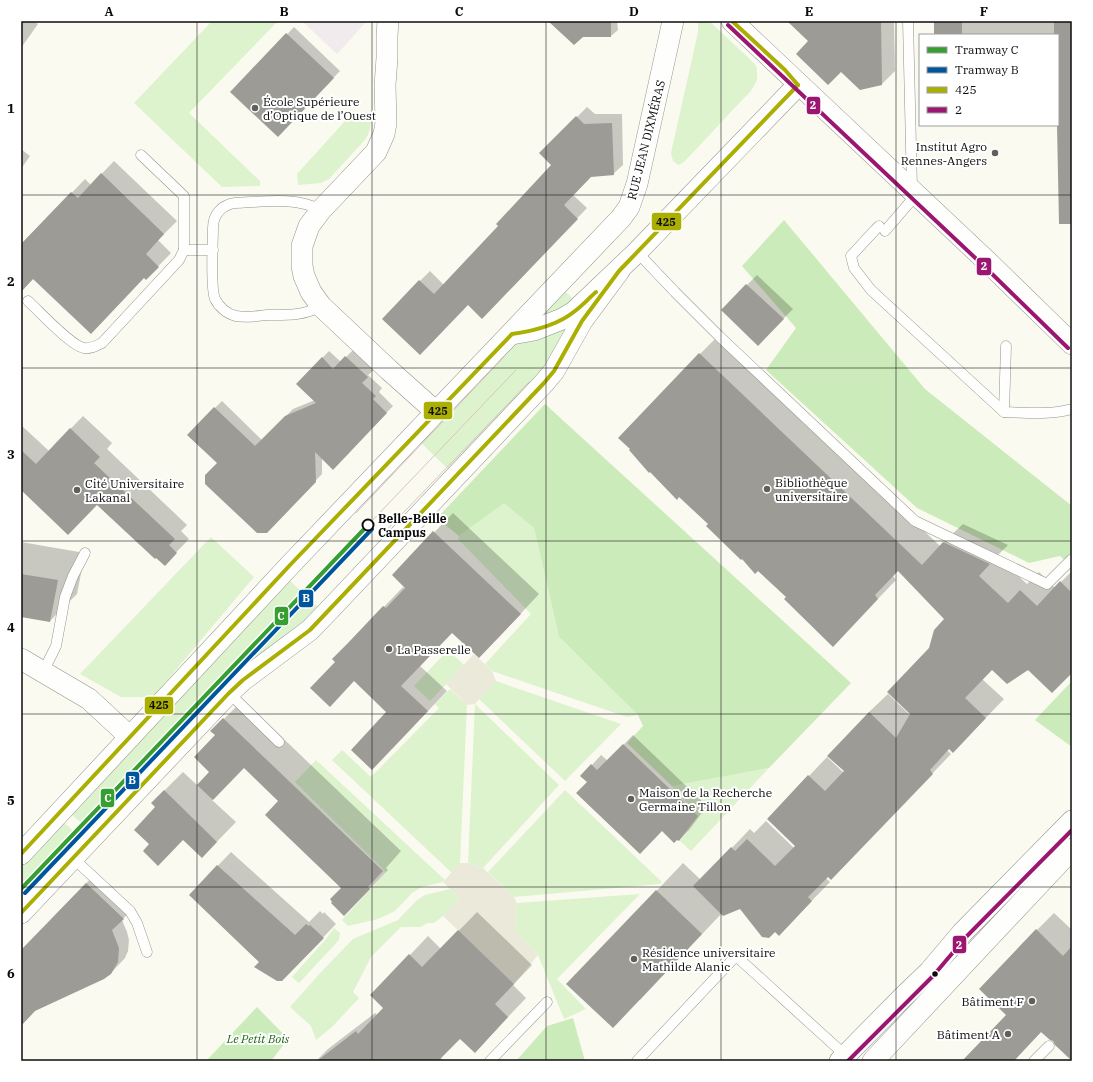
<svg xmlns="http://www.w3.org/2000/svg" width="1093" height="1082" viewBox="0 0 1093 1082" font-family="'IBM Plex Serif',serif">
<style>
.industrial{fill:#f2ebed}
.green{fill:#ddf3cd}
.forest{fill:#ccebba}
.plaza{fill:#ebeada}
.shadow{fill:#0003}
.building{fill:#9c9b96}
.lines{fill:none;stroke-linecap:round;stroke-linejoin:round}
.lane-casing{stroke:#93938f;stroke-width:11}
.street-casing{stroke:#93938f;stroke-width:22}
.lane{stroke:#fefefd;stroke-width:10}
.street{stroke:#fefefd;stroke-width:21}
.tram{stroke:#d8c5c1;stroke-width:1}
.bus-1-casing{stroke:#fff;stroke-width:7}
.bus-2-casing{stroke:#fff;stroke-width:7}
.bus-1{stroke:#abaf02;stroke-width:4}
.bus-2{stroke:#9b1670;stroke-width:4}
.tram-1-casing{stroke:#fff;stroke-width:7}
.tram-2-casing{stroke:#fff;stroke-width:7}
.tram-1{stroke:#379e32;stroke-width:4}
.tram-2{stroke:#00569d;stroke-width:4}
.grid{fill:none;stroke:#0c0c0c;stroke-width:1;stroke-opacity:0.55}
.poi-dot{fill:#5f5f5c;stroke:#fff;stroke-width:1.5}
.stop-dot{fill:#fff;stroke:#0c0c0c;stroke-width:2}
.bus-dot{fill:#0c0c0c;stroke:#fff;stroke-width:1.5}
.labels{text-anchor:middle;dominant-baseline:central;stroke-width:4;stroke-linejoin:round;paint-order:stroke}
.poi-label{font-size:12px;fill:#0c0c0c;stroke:#fff;text-anchor:start}
.street-label{font-size:12px;fill:#0c0c0c;stroke:#fff}
.stop-label{font-size:12px;font-weight:bold;fill:#0c0c0c;stroke:#fff;text-anchor:start}
.park-label{font-size:12px;font-style:italic;fill:#1a6916;stroke:#fff}
.line-badge{stroke:#fff;stroke-width:1.5}
.badge-label{font-size:11px;text-anchor:middle;font-weight:bold;fill:#fff}
.pale-badge-label{font-size:11px;text-anchor:middle;font-weight:bold;fill:#111}
.neatline{fill:none;stroke:#0c0c0c;stroke-width:1.5}
.grid-label{font-size:13px;text-anchor:middle;font-weight:bold;fill:#0c0c0c}
</style>
<rect width="100%" height="100%" fill="#fafaf0"/>
<!-- industrial -->
<polygon class="industrial" points="302,21 365,21 366,22 337,54"/>
<!-- green -->
<g class="green">
<polygon points="212,21 278,21 189,113 260,181 260,186 222,187 134,103"/>
<polygon points="698,21 709,21 754,63 757,68 757,80 751,91 744,98 685,161 679,165 673,161 671,153 698,32"/>
<path d="M364,112L371,113C371,124 371,132 364,141L329,179L321,183L298,185L297,174L345,121L352,117Z"/>
<polygon points="562,289 577,302 532,321"/>
<polygon points="573,319 550,365 450,471 419,441 506,349 518,343"/>
<polygon points="504,502 534,528 559,637 638,715 627,717 492,671 485,664 531,614 458,539 459,536"/>
<polygon points="211,537 254,577 153,697 121,697 80,674"/>
<polygon points="287,578 319,608 89,830 70,813 246,628 270,597"/>
<polygon points="448,650 464,665 430,701 414,686"/>
<polygon points="496,681 621,724 565,781 479,699"/>
<polygon points="450,689 467,705 460,863 452,873 332,760 342,750 371,777 439,708 435,704"/>
<polygon points="475,704 559,785 483,868 468,863"/>
<polygon points="316,760 445,880 443,882 422,887 412,893 395,911 378,919 348,926 342,920 386,872 295,782"/>
<polygon points="769,768 691,851 680,841 698,816 672,786"/>
<polygon points="565,790 662,882 660,884 514,897 488,872"/>
<polygon points="62,821 82,839 21,902 21,864"/>
<polygon points="450,889 459,898 443,916 434,923 427,923 421,927 401,927 371,957 353,992 359,998 333,1026 316,1040 311,1026 290,1007 322,971 353,939 398,920 417,900 425,895"/>
<polygon points="640,894 557,979 586,1009 564,1019 538,955 515,931 517,903"/>
<polygon points="334,928 340,933 339,940 299,983 292,977 326,939"/>
</g>
<!-- forest -->
<g class="forest">
<polygon points="784,220 925,389 1072,506 1072,567 1060,556 1029,563 917,508 766,370 796,328 742,266"/>
<polygon points="545,404 851,683 769,768 672,786 627,743 643,726 638,715 559,637 534,528 504,503 459,536 437,518"/>
<polygon points="1072,681 1072,747 1035,720"/>
<polygon points="257,1007 288,1039 271,1061 206,1061"/>
<polygon points="573,1018 585,1061 516,1061 547,1026"/>
</g>
<!-- plaza -->
<g class="plaza">
<polygon points="474,654 492,671 496,681 475,704 467,705 446,684"/>
<polygon points="460,863 468,863 483,868 514,897 517,903 515,931 538,955 514,984 443,916 459,898 443,882"/>
</g>
<!-- shadow -->
<g class="shadow">
<polygon points="21,21 34,21 38,24 21,48"/>
<polygon points="550,21 617,21 618,30 611,36 582,36"/>
<polygon points="790,21 894,21 895,71 882,84 809,41"/>
<polygon points="935,21 1072,21 1072,199 1058,125 1058,35 935,35"/>
<polygon points="294,27 340,71 284,129 232,92"/>
<polygon points="587,107 595,114 622,114 623,165 613,174 591,176 573,195 587,208 492,307 468,304 430,344 420,281 430,271 444,285 499,226 553,165 541,153"/>
<polygon points="21,149 30,156 21,169"/>
<polygon points="114,161 177,221 158,240 171,253 146,279 144,277 34,278 21,291 21,246 85,179 91,185"/>
<polygon points="757,275 793,309 758,344 722,310"/>
<polygon points="718,336 940,546 963,524 1008,545 997,556 1027,584 1039,572 1055,588 1072,571 1072,672 992,669 982,679 1004,699 971,733 949,748 947,750 951,754 831,879 828,876 826,878 830,882 797,916 741,908 722,913 640,1000 568,984 683,863 701,880 750,829 754,833 766,821 794,848 796,846 809,776 827,757 844,773 869,712 888,694 910,715 930,649 945,619 898,570 893,576 896,580 851,627 787,597 709,524 700,354"/>
<polygon points="353,350 374,370 368,375 382,388 379,392 393,406 333,468 322,457 322,474 266,532 219,463 188,435 222,401 262,440 293,409 315,400 297,384 329,351 341,362"/>
<polygon points="83,416 112,443 107,449 187,525 181,531 189,539 165,564 97,504 21,488 21,425 49,451"/>
<polygon points="453,513 539,594 498,638 452,632 420,666 447,691 392,749 388,712 334,659 403,587 405,589 407,588 393,575"/>
<polygon points="21,542 85,553 77,594 50,621 21,616"/>
<polygon points="243,700 401,851 386,868 388,870 363,896 342,888 280,801 244,767 212,800 236,822 202,857 184,839 151,844 157,807 152,803 183,772 197,785 210,772 216,735 212,731"/>
<polygon points="633,735 707,806 689,830 679,840 588,782 592,765 601,755 608,761"/>
<polygon points="231,852 309,922 320,911 323,914 324,912 336,924 295,967 261,962 190,895"/>
<polygon points="96,873 133,908 122,920 127,932 129,940 128,951 125,958 110,974 35,1010 21,1025 21,951"/>
<polygon points="477,912 532,965 513,985 526,998 493,1033 460,1038 441,1058 444,1061 316,1061 328,1049 375,1013 377,1015 385,1008 410,955 428,936 441,949"/>
<polygon points="1054,913 1072,930 1072,1060 1054,1040 1042,1031 1013,1061 963,1061 1007,1015 1037,930"/>
</g>
<!-- building -->
<g class="building">
<polygon points="548,21 611,21 611,37 583,37 574,45"/>
<polygon points="787,21 881,21 882,85 860,90 841,72 828,85 796,54 808,41"/>
<rect x="934" y="21" width="28" height="14"/>
<polygon points="1054,21 1072,21 1072,224 1059,224 1057,125 1058,125 1058,35 1054,35"/>
<polygon points="286,33 334,78 278,137 230,92"/>
<polygon points="576,116 584,124 612,123 614,175 591,177 564,205 578,219 482,319 468,305 420,355 382,319 419,280 434,294 498,226 496,224 551,165 539,153"/>
<polygon points="101,173 164,234 146,254 159,267 146,280 144,278 91,334 33,279 21,292 21,244 71,192 78,198"/>
<polygon points="746,284 784,319 758,346 721,310"/>
<polygon points="699,353 922,565 943,542 990,564 979,576 1008,603 1020,590 1037,606 1060,581 1072,593 1072,673 1052,693 1028,670 1007,684 992,670 965,698 986,718 953,753 949,749 930,770 933,774 831,880 828,877 808,897 812,901 779,936 775,932 769,938 762,937 740,909 723,916 693,886 731,847 735,851 747,839 775,866 795,846 767,819 808,775 825,791 844,771 827,756 869,712 896,738 910,714 887,692 929,648 934,630 944,619 898,571 875,595 878,599 833,647 784,599 786,597 758,571 755,574 742,559 741,560 706,526 708,524 679,497 677,500 650,472 649,473 629,450 630,449 618,438"/>
<polygon points="345,356 368,377 362,383 376,396 373,399 387,413 333,470 315,452 316,482 267,533 257,533 205,484 205,475 217,463 187,435 214,407 255,446 285,416 316,403 296,384 322,357 333,369"/>
<polygon points="70,428 100,457 94,463 175,539 169,545 177,553 165,566 156,558 155,559 97,505 68,535 21,490 21,450 36,464"/>
<polygon points="433,531 521,614 479,658 452,633 401,686 428,711 372,770 351,750 386,712 354,681 330,707 310,688 335,662 332,659 348,643 383,606 386,608 405,588 392,575"/>
<polygon points="21,574 58,580 50,622 21,617"/>
<polygon points="223,718 383,871 368,887 370,889 344,916 331,903 332,902 330,899 341,888 265,815 278,801 244,768 213,800 197,785 209,772 194,757 215,735 210,731"/>
<polygon points="623,744 698,816 679,841 677,840 674,843 662,831 640,854 576,793 587,782 580,776 591,764 597,770"/>
<polygon points="164,790 217,842 202,858 183,840 158,866 143,851 149,844 134,830 155,807 151,803"/>
<polygon points="217,865 295,935 306,924 309,926 310,925 324,938 282,981 277,981 254,967 259,962 189,895"/>
<polygon points="86,883 124,919 112,930 119,948 118,962 111,974 104,979 35,1011 21,1026 21,950"/>
<polygon points="656,890 702,934 613,1028 566,984"/>
<polygon points="1036,929 1063,956 1072,946 1072,1061 1055,1045 1053,1041 1050,1040 1041,1032 1014,1061 962,1061 1006,1015 979,989"/>
<polygon points="458,930 514,984 495,1004 508,1017 475,1053 460,1039 438,1061 317,1061 356,1031 358,1034 383,1008 370,995 409,954 422,967"/>
</g>
<g class="lines">
<!-- lane casing -->
<g class="lane-casing">
<g id="lane">
<polyline points="908,21 912,189"/>
<path d="M879,226L875,230L851,256L854,268L871,290L1004,412C1027,413 1050,415 1072,409"/>
<polyline points="885,231 916,195"/>
<polyline points="184,250 213,250"/>
<polyline points="637,252 675,292 719,336 915,521 1047,584 1072,559"/>
<path d="M28,301C39,311 71,346 84,348C91,349 96,346 102,343L179,260L184,250V196L141,155"/>
<path d="M321,306C304,316 286,315 267,315C257,316 246,318 236,316C227,314 219,307 215,299C210,287 213,243 213,228C213,215 221,205 235,203C263,202 295,196 321,210"/>
<polyline points="1004,412 1006,346"/>
<polyline points="43,672 56,646 65,597 73,576 85,553"/>
<polyline points="229,693 279,742"/>
<polyline points="73,858 130,911 137,923 147,952"/>
<polyline points="490,1061 547,1002"/>
<polyline points="637,1061 736,956 845,1055"/>
<polyline points="1034,1061 1049,1046"/>
</g>
</g>
<!-- street casing -->
<g class="street-casing">
<g id="street">
<polyline points="388,21 387,36 387,58 385,85 386,123 384,134 376,152 321,210 309,226 302,246 302,266 304,276 311,292 321,306 389,370 436,412"/>
<polyline points="732,21 991,265 1072,344"/>
<polyline points="512,334 534,330 562,319 574,312 637,252 798,85"/>
<polyline points="21,659 89,699 130,737"/>
<polyline points="21,854 291,564 621,218 629,207 637,184 673,21"/>
<polyline points="21,913 229,693 243,680 310,630 334,605 544,383 554,371 582,321 619,271"/>
<polyline points="840,1061 902,998 929,972 962,933 1072,821"/>
<polyline points="873,1061 1072,849"/>
</g>
</g>
<!-- lane -->
<use href="#lane" class="lane"/>
<!-- street -->
<use href="#street" class="street"/>
<!-- tram -->
<g class="tram">
<polyline points="356,513 503,358"/>
<polyline points="368,525 516,370"/>
<polyline points="380,537 529,382"/>
</g>
<!-- bus-1 casing -->
<g class="bus-1-casing">
<g id="bus-1">
<polyline points="732,21 785,70 798,85"/>
<path d="M21,854L291,564L512,334C534,331 558,325 575,311C583,305 589,298 596,292"/>
<polyline points="21,913 229,693 243,680 310,630 544,383 554,371 582,321 619,271 798,85"/>
</g>
</g>
<!-- bus-2 casing -->
<g class="bus-2-casing">
<g id="bus-2">
<polyline points="728,25 987,269 1068,348"/>
<polyline points="848,1061 933,976 966,937 1072,830"/>
</g>
</g>
<!-- bus-1 -->
<use href="#bus-1" class="bus-1"/>
<!-- bus-2 -->
<use href="#bus-2" class="bus-2"/>
<!-- tram-1 casing -->
<g class="tram-1-casing">
<polyline id="tram-1" points="21,889 368,525"/>
</g>
<!-- tram-2 casing -->
<g class="tram-2-casing">
<polyline id="tram-2" points="25,893 372,529"/>
</g>
<!-- tram-1 -->
<use href="#tram-1" class="tram-1"/>
<!-- tram-2 -->
<use href="#tram-2" class="tram-2"/>
</g>
<!-- grid -->
<path class="grid" d="M197,21V1061M372,21V1061M546,21V1061M721,21V1061M896,21V1061M21,195H1072M21,368H1072M21,541H1072M21,714H1072M21,887H1072"/>
<!-- markers -->
<g class="poi-dot">
<circle cx="255" cy="108" r="4"/>
<circle cx="995" cy="153" r="4"/>
<circle cx="767" cy="489" r="4"/>
<circle cx="77" cy="490" r="4"/>
<circle cx="389" cy="649" r="4"/>
<circle cx="631" cy="799" r="4"/>
<circle cx="634" cy="959" r="4"/>
<circle cx="1032" cy="1001" r="4"/>
<circle cx="1008" cy="1034" r="4"/>
</g>
<circle class="stop-dot" cx="368" cy="525" r="5.5"/>
<circle class="bus-dot" cx="935" cy="974" r="3.5"/>
<g class="labels">
<!-- poi labels -->
<g class="poi-label">
<text x="263" y="101">École Supérieure<tspan x="263" dy="14">d’Optique de l’Ouest</tspan></text>
<text x="987" y="146" text-anchor="end">Institut Agro<tspan x="987" dy="14">Rennes-Angers</tspan></text>
<text x="775" y="482">Bibliothèque<tspan x="775" dy="14">universitaire</tspan></text>
<text x="85" y="483">Cité Universitaire<tspan x="85" dy="14">Lakanal</tspan></text>
<text x="397" y="649">La Passerelle</text>
<text x="639" y="792">Maison de la Recherche<tspan x="639" dy="14">Germaine Tillon</tspan></text>
<text x="642" y="952">Résidence universitaire<tspan x="642" dy="14">Mathilde Alanic</tspan></text>
<text x="1024" y="1001" text-anchor="end">Bâtiment F</text>
<text x="1000" y="1034" text-anchor="end">Bâtiment A</text>
</g>
<!-- street labels -->
<g class="street-label">
<text transform="translate(646 140) rotate(-76)">RUE JEAN DIXMÉRAS</text>
</g>
<!-- stop labels -->
<g class="stop-label">
<text x="378" y="518">Belle-Beille<tspan x="378" dy="14">Campus</tspan></text>
</g>
<!-- park labels -->
<g class="park-label">
<text x="258" y="1038">Le Petit Bois</text>
</g>
</g>
<g class="line-badge">
<rect x="806" y="96" width="15" height="19" rx="4" fill="#9b1670"/>
<rect x="651" y="212" width="31" height="19" rx="4" fill="#abaf02"/>
<rect x="976" y="257" width="16" height="19" rx="4" fill="#9b1670"/>
<rect x="423" y="401" width="30" height="19" rx="4" fill="#abaf02"/>
<rect x="298" y="589" width="16" height="19" rx="4" fill="#00569d"/>
<rect x="274" y="606" width="15" height="20" rx="4" fill="#379e32"/>
<rect x="144" y="696" width="30" height="19" rx="4" fill="#abaf02"/>
<rect x="125" y="771" width="15" height="19" rx="4" fill="#00569d"/>
<rect x="100" y="788" width="15" height="20" rx="4" fill="#379e32"/>
<rect x="952" y="935" width="15" height="19" rx="4" fill="#9b1670"/>
</g>
<g class="badge-label">
<text x="813" y="109">2</text>
<text x="984" y="270">2</text>
<text x="306" y="602">B</text>
<text x="281" y="620">C</text>
<text x="132" y="784">B</text>
<text x="108" y="802">C</text>
<text x="959" y="949">2</text>
</g>
<g class="pale-badge-label">
<text x="666" y="226">425</text>
<text x="438" y="415">425</text>
<text x="159" y="709">425</text>
</g>
<!-- border -->
<rect width="1093" height="1082" fill="none" stroke="#ffffff" stroke-width="44"/>
<!-- legend -->
<rect x="919" y="34" width="140" height="92" fill="#ffffff" stroke="#9e9e9e"/>
<rect x="927" y="47" width="20" height="6" fill="#379e32" stroke="#9e9e9e"/>
<text x="955" y="54" font-size="12" fill="#0c0c0c">Tramway C</text>
<rect x="927" y="67" width="20" height="6" fill="#00569d" stroke="#9e9e9e"/>
<text x="955" y="74" font-size="12" fill="#0c0c0c">Tramway B</text>
<rect x="927" y="87" width="20" height="6" fill="#abaf02" stroke="#9e9e9e"/>
<text x="955" y="94" font-size="12" fill="#0c0c0c">425</text>
<rect x="927" y="107" width="20" height="6" fill="#9b1670" stroke="#9e9e9e"/>
<text x="955" y="114" font-size="12" fill="#0c0c0c">2</text>
<rect x="22" y="22" width="1049" height="1038" class="neatline"/>
<g class="grid-label">
<text x="109" y="16">A</text>
<text x="284" y="16">B</text>
<text x="459" y="16">C</text>
<text x="634" y="16">D</text>
<text x="809" y="16">E</text>
<text x="984" y="16">F</text>
<text x="11" y="113">1</text>
<text x="11" y="286">2</text>
<text x="11" y="459">3</text>
<text x="11" y="632">4</text>
<text x="11" y="805">5</text>
<text x="11" y="978">6</text>
</g>
</svg>
